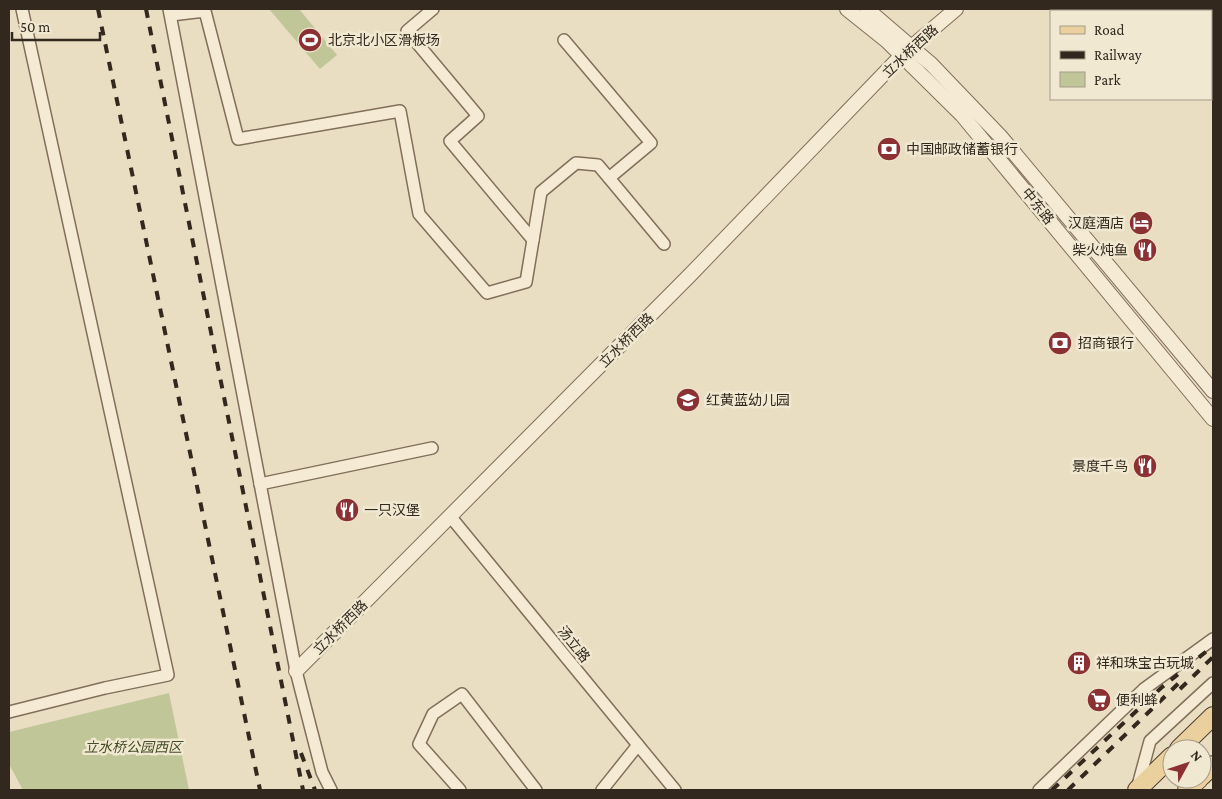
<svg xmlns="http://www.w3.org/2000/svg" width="1222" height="799" viewBox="0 0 1222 799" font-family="'Crimson Pro','Noto Sans SC',serif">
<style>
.green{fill:#c1c698}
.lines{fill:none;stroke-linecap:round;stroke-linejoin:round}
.minor-casing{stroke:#816f5b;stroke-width:14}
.tertiary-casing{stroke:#816f5b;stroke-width:16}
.primary-casing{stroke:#4f3e2f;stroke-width:20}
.minor{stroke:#f5ebd5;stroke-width:11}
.tertiary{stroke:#f5ebd5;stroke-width:14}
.primary{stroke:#e9d09d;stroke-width:18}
.rail{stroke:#33281e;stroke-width:4;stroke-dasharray:9 9;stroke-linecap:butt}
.labels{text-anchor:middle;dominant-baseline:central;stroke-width:5;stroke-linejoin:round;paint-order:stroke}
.poi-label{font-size:14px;fill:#33281e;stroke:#f1e8d1;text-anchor:start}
.street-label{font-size:14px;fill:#33281e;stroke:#f1e8d1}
.park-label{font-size:14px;font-style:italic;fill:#444d26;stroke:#f1e8d1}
</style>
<rect width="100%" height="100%" fill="#e9ddc2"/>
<!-- green -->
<g class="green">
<polygon points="269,9 299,9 337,55 320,69"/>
<polygon points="169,693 189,790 23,790 9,764 9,732"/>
</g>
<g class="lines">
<!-- minor casing -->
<g class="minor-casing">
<g id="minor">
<polyline points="169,9 296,671 322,772 331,790"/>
<polyline points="433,9 407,31 478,116 450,141 533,240"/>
<polyline points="171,15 205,11 238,139 400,111 419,214 487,293 526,282 541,192 576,163 598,165 609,178"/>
<polyline points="564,40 651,143 609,178 664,244"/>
<polyline points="260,484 432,448"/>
<polyline points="450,516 675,790"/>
<polyline points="9,712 105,688 168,675 22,9"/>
<polyline points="1137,789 1150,741 1213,683"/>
<polyline points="460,790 419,744 433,714 462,694 536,790"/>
<polyline points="602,790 638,745"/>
<polyline points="1039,790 1144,689 1213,639"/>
</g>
</g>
<!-- tertiary casing -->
<g class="tertiary-casing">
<g id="tertiary">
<polyline points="847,9 887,41 962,115 1213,419"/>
<polyline points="867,9 931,64 1000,136 1213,391"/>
<polyline points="296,671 691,274 902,55 956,9"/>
</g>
</g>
<!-- primary casing -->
<g class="primary-casing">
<g id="primary">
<polyline points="1179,749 1213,716"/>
<polyline points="1202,776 1213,765"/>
<polyline points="1137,790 1172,756"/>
<polyline points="1187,790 1199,779"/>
</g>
</g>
<!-- minor -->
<use href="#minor" class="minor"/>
<!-- tertiary -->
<use href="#tertiary" class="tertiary"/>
<!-- primary -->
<use href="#primary" class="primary"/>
<!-- rail -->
<g class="rail">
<polyline points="98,9 260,790"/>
<polyline points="146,9 303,790"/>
<polyline points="1180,689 1213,657"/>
<polyline points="301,753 315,790"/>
<polyline points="1052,790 1161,688 1213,646"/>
<polyline points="1068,790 1183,679"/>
</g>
</g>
<!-- icons -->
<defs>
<g id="stadium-disc" transform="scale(1.25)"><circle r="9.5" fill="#8b3133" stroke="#f1e8d1"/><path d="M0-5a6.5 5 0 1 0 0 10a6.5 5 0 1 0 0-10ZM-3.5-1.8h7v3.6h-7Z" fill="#fff"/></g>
<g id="bank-disc" transform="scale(1.25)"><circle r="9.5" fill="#8b3133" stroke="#f1e8d1"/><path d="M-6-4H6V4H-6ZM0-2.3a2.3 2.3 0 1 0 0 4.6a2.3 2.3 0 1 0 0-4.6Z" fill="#fff"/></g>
<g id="hotel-disc" transform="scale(1.25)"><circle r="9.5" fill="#8b3133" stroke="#f1e8d1"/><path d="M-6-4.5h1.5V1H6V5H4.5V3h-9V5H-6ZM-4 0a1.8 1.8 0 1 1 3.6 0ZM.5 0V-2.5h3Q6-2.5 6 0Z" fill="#fff"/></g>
<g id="restaurant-disc" transform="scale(1.25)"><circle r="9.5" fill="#8b3133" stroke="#f1e8d1"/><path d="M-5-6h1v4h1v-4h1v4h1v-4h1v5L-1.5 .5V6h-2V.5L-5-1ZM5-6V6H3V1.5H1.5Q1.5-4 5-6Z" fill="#fff"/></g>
<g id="school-disc" transform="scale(1.25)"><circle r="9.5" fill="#8b3133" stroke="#f1e8d1"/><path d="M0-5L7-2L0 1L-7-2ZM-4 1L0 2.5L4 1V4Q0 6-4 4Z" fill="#fff"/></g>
<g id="building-disc" transform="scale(1.25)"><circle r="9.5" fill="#8b3133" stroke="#f1e8d1"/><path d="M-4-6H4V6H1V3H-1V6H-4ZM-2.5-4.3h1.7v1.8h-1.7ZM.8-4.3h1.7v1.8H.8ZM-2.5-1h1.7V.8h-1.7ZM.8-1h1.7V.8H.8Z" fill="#fff"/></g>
<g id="supermarket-disc" transform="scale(1.25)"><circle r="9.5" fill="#8b3133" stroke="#f1e8d1"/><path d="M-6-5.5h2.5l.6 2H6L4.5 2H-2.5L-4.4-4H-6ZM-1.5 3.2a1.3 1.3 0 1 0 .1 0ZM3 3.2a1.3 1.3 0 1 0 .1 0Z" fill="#fff"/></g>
</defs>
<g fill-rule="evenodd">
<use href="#stadium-disc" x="310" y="40"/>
<use href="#bank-disc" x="889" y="149"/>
<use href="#hotel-disc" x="1141" y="223"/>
<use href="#restaurant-disc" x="1145" y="250"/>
<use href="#bank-disc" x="1060" y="343"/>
<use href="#school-disc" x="688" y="400"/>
<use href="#restaurant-disc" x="1145" y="466"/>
<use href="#restaurant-disc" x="347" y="510"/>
<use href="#building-disc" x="1079" y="663"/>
<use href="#supermarket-disc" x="1099" y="700"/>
</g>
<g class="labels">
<!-- poi labels -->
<g class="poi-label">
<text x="328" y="40">北京北小区滑板场</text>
<text x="906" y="149">中国邮政储蓄银行</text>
<text x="1124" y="223" text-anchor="end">汉庭酒店</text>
<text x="1128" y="250" text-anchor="end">柴火炖鱼</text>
<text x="1078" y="343">招商银行</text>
<text x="706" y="400">红黄蓝幼儿园</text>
<text x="1128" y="466" text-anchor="end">景度千鸟</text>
<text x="364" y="510">一只汉堡</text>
<text x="1096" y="663">祥和珠宝古玩城</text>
<text x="1116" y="700">便利蜂</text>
</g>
<!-- street labels -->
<g class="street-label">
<text transform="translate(910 51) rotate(-43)">立水桥西路</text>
<text transform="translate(1038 206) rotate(51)">中东路</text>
<text transform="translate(626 340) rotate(-45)">立水桥西路</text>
<text transform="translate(340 627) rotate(-45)">立水桥西路</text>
<text transform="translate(574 644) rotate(51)">汤立路</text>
</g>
<!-- park labels -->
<g class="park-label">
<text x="133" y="747">立水桥公园西区</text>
</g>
</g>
<!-- border -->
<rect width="1222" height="799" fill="none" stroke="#33281e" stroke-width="20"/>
<!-- legend -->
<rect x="1050" y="10" width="162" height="90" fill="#f1e8d1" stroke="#a59b89"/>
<rect x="1060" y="26" width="25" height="8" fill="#e9d09d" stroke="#a59b89"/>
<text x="1094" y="35" font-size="15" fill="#33281e">Road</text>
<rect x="1060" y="51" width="25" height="8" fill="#33281e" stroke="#a59b89"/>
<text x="1094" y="60" font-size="15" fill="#33281e">Railway</text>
<rect x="1060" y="72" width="25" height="15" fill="#c1c698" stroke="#a59b89"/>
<text x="1094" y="85" font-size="15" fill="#33281e">Park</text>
<!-- north arrow -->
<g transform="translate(1187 764) rotate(50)"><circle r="24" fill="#f1e8d1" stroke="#a59b89"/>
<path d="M0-4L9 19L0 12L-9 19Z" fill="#8b3133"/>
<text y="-8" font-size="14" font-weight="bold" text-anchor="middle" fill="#33281e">N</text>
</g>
<!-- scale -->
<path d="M12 32v8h88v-8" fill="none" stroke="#33281e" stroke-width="2.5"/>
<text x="20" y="32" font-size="15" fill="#33281e" stroke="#f1e8d1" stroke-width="4" paint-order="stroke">50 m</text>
</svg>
